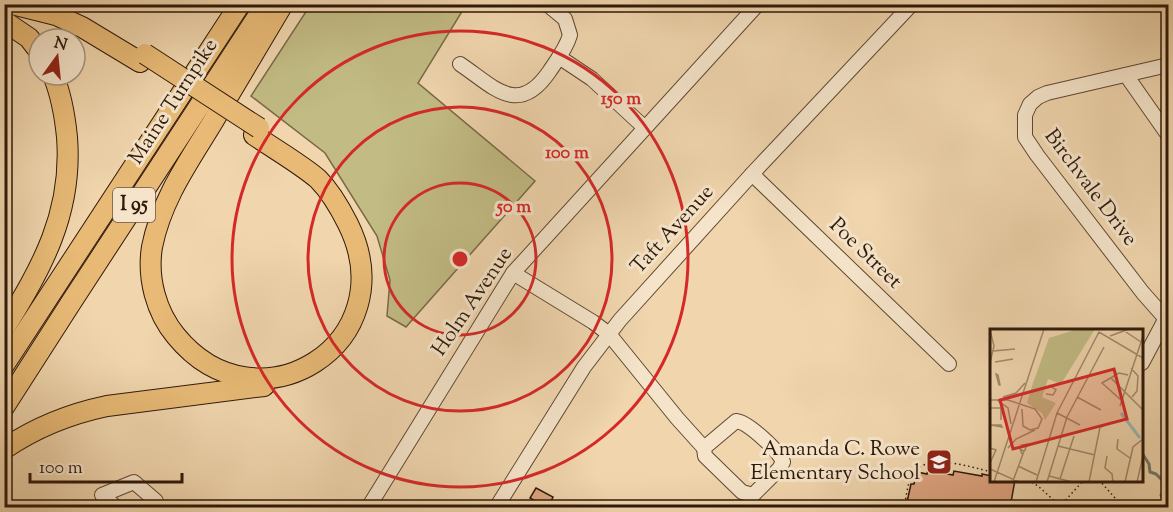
<svg xmlns="http://www.w3.org/2000/svg" width="1173" height="512" viewBox="0 0 1173 512" font-family="'Sorts Mill Goudy',serif">
<style>
.green{fill:#c2bb84;stroke:#786a47;stroke-width:1.5}
.lines{fill:none;stroke-linecap:round;stroke-linejoin:round}
.stream{stroke:#71786f;stroke-width:3}
.building{fill:#dfa581;stroke:#2e190a;stroke-width:1.5}
.minor-casing{stroke:#5e4833;stroke-width:16}
.highway-casing{stroke:#2e190a;stroke-width:22}
.path{stroke:#2e190a;stroke-width:1.5;stroke-dasharray:1.5 3;stroke-linecap:butt}
.minor{stroke:#f5e4ca;stroke-width:14}
.highway{stroke:#e8ba76;stroke-width:20}
.highway-bridge-casing{stroke:#2e190a;stroke-width:22;stroke-linecap:butt}
.highway-bridge{stroke:#e8ba76;stroke-width:20}
.ring{fill:none;stroke:#d62828;stroke-width:3}
.labels{text-anchor:middle;dominant-baseline:central;stroke-width:6;stroke-linejoin:round;paint-order:stroke}
.shield{fill:#f5e4ca;stroke:#6a5644;stroke-width:1.5}
.shield-label{font-size:20px;font-weight:bold;fill:#2e190a}
.street-label{font-size:21px;fill:#2e190a;stroke:#f5e4ca}
.poi-label{font-size:21px;fill:#2e190a;stroke:#f5e4ca;text-anchor:end}
.inset-river{fill:none;stroke:#9db7b3;stroke-width:3}
.inset-road{fill:none;stroke:#a28a6c;stroke-width:1.5}
.view{fill:#d62828;fill-opacity:0.15;stroke:#d62828;stroke-width:3}
.inset-edge{fill:none;stroke:#2e190a;stroke-width:3}
.centre{fill:#d62828;stroke:#f5e4ca;stroke-width:3}
.ring-label{font-size:18px;text-anchor:middle;font-weight:bold;fill:#d62828;stroke:#f5e4ca;stroke-width:6;stroke-linejoin:round;paint-order:stroke}
</style>
<rect width="100%" height="100%" fill="#f0d5ad"/>
<filter id="stains"><feTurbulence type="fractalNoise" baseFrequency=".00333" numOctaves="4"/><feColorMatrix values="0 0 0 0 .2 0 0 0 0 .09 0 0 0 0 .02 0 0 0 .5 -.17"/></filter>
<radialGradient id="worn" r=".72"><stop offset=".6" stop-color="#630" stop-opacity="0"/><stop offset="1" stop-color="#630" stop-opacity=".3"/></radialGradient>
<!-- green -->
<polygon class="green" points="311,4 466,5 418,83 535,181 406,327 387,316 390,280 377,236 325,153 251,96"/>
<g class="lines">
<!-- stream -->
<polyline class="stream" points="1142,453 1149,464 1150,472 1156,474 1167,485 1161,495 1166,505 1168,505"/>
</g>
<!-- building -->
<g class="building">
<polygon points="928,470 953,475 954,471 982,476 982,474 992,476 992,480 1015,480 1010,508 941,508 929,505 929,508 922,508 922,505 907,502 911,484 914,484 917,472 927,474"/>
<polygon points="536,488 553,497 548,508 530,498"/>
</g>
<g class="lines">
<!-- minor casing -->
<g class="minor-casing">
<g id="minor">
<polyline points="559,57 592,79 645,128"/>
<path d="M460,64C494,87 518,117 549,72C557,60 566,49 570,35L565,19L547,4"/>
<polyline points="1126,75 1168,135"/>
<polyline points="752,174 949,364"/>
<polyline points="513,273 593,322 609,334 677,418 704,448"/>
<polyline points="1166,319 1143,293 1037,155 1025,137 1025,115 1030,104 1038,97 1047,93 1168,65"/>
<polyline points="1142,363 1168,314"/>
<path d="M736,421C748,422 779,451 783,462L779,469L753,495L742,492L705,456L704,448Z"/>
<polyline points="117,508 102,495 134,482 156,501 150,508"/>
<polyline points="368,508 513,273 758,4"/>
<polyline points="496,508 584,367 620,320 752,174 912,4"/>
</g>
</g>
<!-- highway casing -->
<g class="highway-casing">
<g id="highway">
<polyline points="12,4 56,15 82,27 140,62"/>
<polyline points="4,21 29,38 39,51"/>
<path d="M254,135C273,148 302,165 318,179C331,192 340,208 348,224C407,343 258,436 176,336C156,312 147,278 152,247C161,201 187,164 211,125C235,85 259,45 283,4"/>
<path d="M4,329C42,267 73,213 67,137C65,117 61,94 53,75"/>
<polyline points="4,365 240,4"/>
<polyline points="4,407 72,301 266,4"/>
<path d="M4,449C36,427 69,414 107,406L264,386"/>
</g>
</g>
<!-- path -->
<g class="path">
<polyline points="1028,480 1038,486 1060,506 1084,480"/>
<polyline points="1099,480 1124,508"/>
<path d="M904,508C906,498 907,488 910,480C920,449 969,467 992,472"/>
</g>
<!-- minor -->
<use href="#minor" class="minor"/>
<!-- highway -->
<use href="#highway" class="highway"/>
<!-- highway-bridge casing -->
<g class="highway-bridge-casing">
<polyline id="highway-bridge" points="145,54 259,128"/>
</g>
<!-- highway-bridge -->
<use href="#highway-bridge" class="highway-bridge"/>
</g>
<!-- distance rings -->
<g class="ring">
<circle cx="460" cy="259" r="76"/>
<circle cx="460" cy="259" r="152"/>
<circle cx="460" cy="259" r="228"/>
</g>
<!-- icons -->
<defs>
<g id="school-square" transform="scale(1.35)"><rect x="-9" y="-9" width="18" height="18" rx="4" fill="#8f2418" stroke="#f5e4ca"/><path d="M0-5L7-2L0 1L-7-2ZM-4 1L0 2.5L4 1V4Q0 6-4 4Z" fill="#fff"/></g>
</defs>
<g fill-rule="evenodd">
<use href="#school-square" x="939" y="462"/>
</g>
<g class="labels">
<!-- shield labels -->
<rect class="shield" x="113" y="188" width="42" height="34" rx="4.5"/>
<g class="shield-label">
<text x="134" y="205">I 95</text>
</g>
<!-- street labels -->
<g class="street-label">
<text transform="translate(174 102) rotate(-57)">Maine Turnpike</text>
<text transform="translate(1090 188) rotate(53)">Birchvale Drive</text>
<text transform="translate(673 230) rotate(-48)">Taft Avenue</text>
<text transform="translate(865 254) rotate(44)">Poe Street</text>
<text transform="translate(473 302) rotate(-56)">Holm Avenue</text>
</g>
<!-- poi labels -->
<g class="poi-label">
<text x="920" y="450">Amanda C. Rowe<tspan x="920" dy="24">Elementary School</tspan></text>
</g>
</g>
<!-- overview -->
<g transform="translate(990 329)">
<rect width="153" height="153" fill="#f0d5ad"/>
<path d="M88,0H105L71,55L58,50L52,68L66,74L55,91L52,84L37,74L41,60L59,9Z" fill="#c2bb84"/>
<path class="inset-river" d="M131,84L150,109"/>
<path class="inset-road" d="M0,1L4,17L0,34M133,1L151,13M120,7L139,0M3,22L25,20M5,33L23,30M141,39L148,47L147,62L142,68M6,45L8,46L10,56H9ZM121,49L153,81M56,65L63,66L66,61L59,56M13,68L26,64L35,54M87,68L111,81M0,71H18L45,80L52,90L48,99L40,101L33,97L32,80M7,71L18,79L21,95M131,71L112,54L129,44L138,46M130,77L153,7M0,79H11V91M67,84L90,96M0,96H11L12,98L1,96M68,117L105,126M127,118L128,110L127,120L140,129M0,119L6,121L0,134M18,119L26,110L45,101M34,122L35,121L36,118L38,115L32,116L36,118M117,127L115,139L122,145L123,153M28,137L47,146M0,140L29,153M59,147L82,153M70,150L84,107M23,152L34,122L30,120L32,125M4,153L54,0M46,153L67,84L109,3L153,29M57,153L77,88L114,18M99,153L110,98L114,97M135,153L143,118L153,110M147,153L153,127"/>
<path class="view" d="M124,40L137,90L23,120L10,71Z"/>
<rect width="153" height="153" class="inset-edge"/>
</g>
<circle cx="460" cy="259" r="9" class="centre"/>
<g class="ring-label">
<text x="621" y="104">150 m</text>
<text x="567" y="158">100 m</text>
<text x="514" y="212">50 m</text>
</g>
<!-- margin -->
<rect width="1173" height="512" fill="none" stroke="#f0d5ad" stroke-width="24"/>
<rect x="6" y="6" width="1161" height="500" fill="none" stroke="#2e190a" stroke-width="3"/>
<rect x="12" y="12" width="1149" height="488" fill="none" stroke="#2e190a" stroke-width="1.5"/>
<!-- north arrow -->
<g transform="translate(57 57) rotate(15)"><circle r="28" fill="#f5e4ca" stroke="#a5937d" stroke-width="1.5"/>
<path d="M0-4.5L10 22L0 15L-10 22Z" fill="#8f2418"/>
<text y="-9" font-size="16" font-weight="bold" text-anchor="middle" fill="#2e190a">N</text>
</g>
<!-- scale -->
<path d="M30 473v9h152v-9" fill="none" stroke="#2e190a" stroke-width="3"/>
<text x="39" y="473" font-size="18" fill="#2e190a" stroke="#f5e4ca" stroke-width="4.5" paint-order="stroke">100 m</text>
<rect width="100%" height="100%" filter="url(#stains)"/>
<rect width="100%" height="100%" fill="url(#worn)"/>
</svg>
